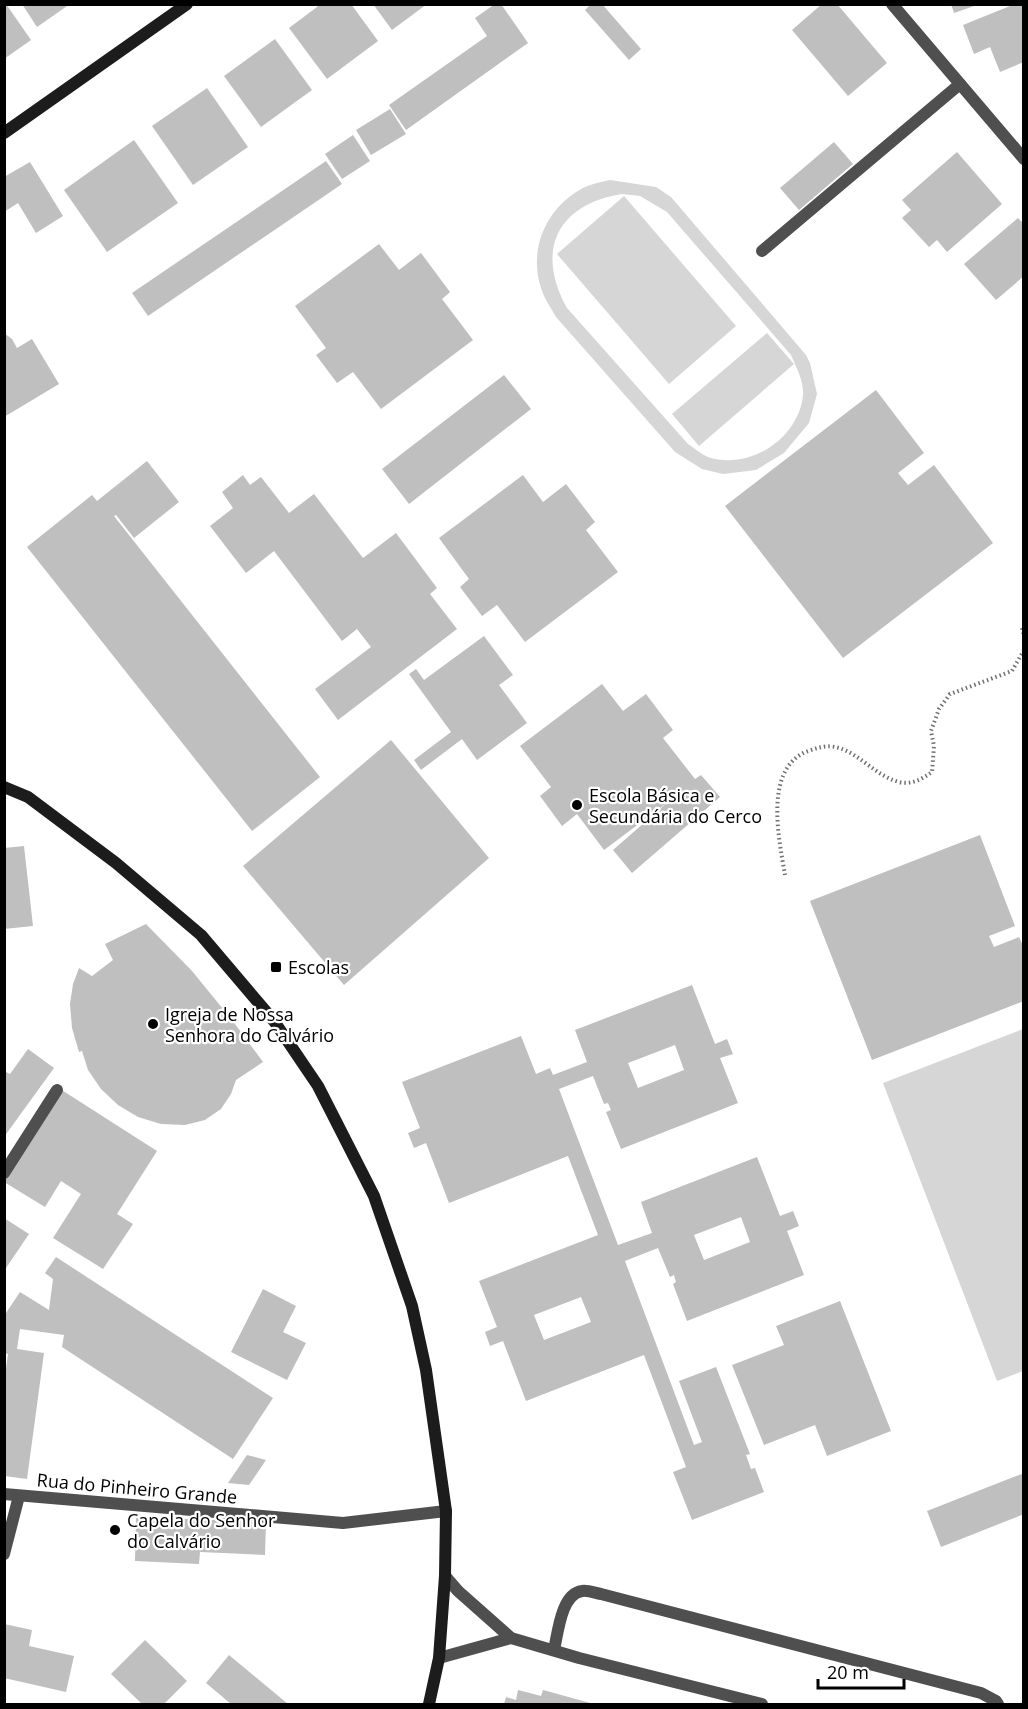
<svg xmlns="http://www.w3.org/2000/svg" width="1028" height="1709" viewBox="0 0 1028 1709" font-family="'Open Sans',sans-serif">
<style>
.green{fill:#d6d6d6;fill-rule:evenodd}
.building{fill:#bfbfbf;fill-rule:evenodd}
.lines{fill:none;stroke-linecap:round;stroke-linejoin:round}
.path{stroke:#717171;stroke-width:4;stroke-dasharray:1.5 3;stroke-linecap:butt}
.lane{stroke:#4f4f4f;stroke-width:12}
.street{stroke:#4f4f4f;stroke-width:12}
.secondary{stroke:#1c1c1c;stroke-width:12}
.poi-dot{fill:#000;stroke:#fff;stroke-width:2}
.labels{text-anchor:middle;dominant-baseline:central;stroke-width:4.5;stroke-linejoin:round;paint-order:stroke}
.poi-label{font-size:18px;fill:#000;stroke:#fff;text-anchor:start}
.street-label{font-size:18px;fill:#000;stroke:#fff}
</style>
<rect width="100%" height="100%" fill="#fff"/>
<!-- green -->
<g class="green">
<path d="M610,180L656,187L671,197L806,355L810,363L817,394L809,423L784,453L756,470L723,474L702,469L675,452L556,317C551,308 544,298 541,288C528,248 547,207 583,188C591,184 601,182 610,180ZM622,194L640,196L667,212L791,355C796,367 804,381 803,395C799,438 750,471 708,457C701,454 694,448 688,444L567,308C535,251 557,204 622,194Z"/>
<polygon points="624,196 736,326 669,384 557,254"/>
<polygon points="767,333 794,364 699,446 672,414"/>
<polygon points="1023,1029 1023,1371 997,1381 883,1083"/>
</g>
<!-- building -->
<g class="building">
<polygon points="4,4 6,4 31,40 4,59"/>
<polygon points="22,4 70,4 37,27"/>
<polygon points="321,4 351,4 378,41 327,79 289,28"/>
<polygon points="373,4 427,4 392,30"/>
<polygon points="495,4 501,4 528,43 406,130 389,105 487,36 475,18"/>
<polygon points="591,4 602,4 641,49 629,60 585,10"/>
<polygon points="822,4 837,4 887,63 848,96 792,30"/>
<polygon points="951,4 977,4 977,5 954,13"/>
<polygon points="1015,4 1024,4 1024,62 1000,72 990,47 974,54 963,25"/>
<polygon points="275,39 312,90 261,127 224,76"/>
<polygon points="207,88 248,147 193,185 152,126"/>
<polygon points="390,109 406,134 371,155 356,130"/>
<polygon points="353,135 370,161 342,179 325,154"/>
<polygon points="134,140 178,203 107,252 64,190"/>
<polygon points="834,142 853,164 799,210 780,188"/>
<polygon points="957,152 1002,204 947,252 937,240 929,247 902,218 911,210 902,200"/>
<polygon points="326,161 342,184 148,316 132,293"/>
<polygon points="30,162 63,216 36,233 18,203 4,212 4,177"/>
<polygon points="1018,218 1024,224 1024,276 996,300 964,264"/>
<polygon points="379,244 399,270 421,253 450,292 442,299 473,340 381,409 353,372 337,383 316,355 326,348 295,306"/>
<polygon points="4,333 12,339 17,348 32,339 59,384 4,417"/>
<polygon points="504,375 531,409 409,504 382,469"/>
<polygon points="876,390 924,453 898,473 908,485 934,465 993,543 843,658 725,506"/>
<polygon points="147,461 179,502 134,538 116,515 114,516 320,777 252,831 27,547 92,495 97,501"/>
<polygon points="243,475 250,485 261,477 289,513 314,494 363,558 396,533 437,588 430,594 457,629 338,720 315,689 371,647 357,629 342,641 274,551 246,573 210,526 233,508 222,492"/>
<polygon points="523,475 543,502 566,484 595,522 586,530 618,572 525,642 497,605 482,616 460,587 469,579 439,538"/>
<polygon points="484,636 513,675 499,685 527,723 477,760 462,739 421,770 414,760 451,732 409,674 416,669 424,680"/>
<polygon points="602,684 623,711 646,694 673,730 663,738 695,779 701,775 720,797 632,873 613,850 668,802 604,850 577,814 562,826 540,796 551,787 520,746"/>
<polygon points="391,740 489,858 344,985 243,866"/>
<polygon points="980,835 1015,926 989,936 994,947 1019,937 1024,948 1024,1001 872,1060 810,901"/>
<polygon points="24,846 33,926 4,929 4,848"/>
<polygon points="146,924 192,971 232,1020 263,1062 236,1080 231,1094 221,1109 205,1120 185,1125 161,1124 138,1117 118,1105 101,1089 88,1070 82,1051 79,1052 72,1028 70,1004 73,984 79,968 92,976 113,960 105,944"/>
<path d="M692,985L715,1044L727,1039L733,1054L720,1058L738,1103L621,1149L606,1112L611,1110L608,1103L604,1104L593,1076L559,1089L618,1245L652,1233L641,1202L757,1157L780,1216L793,1211L799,1226L787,1231L804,1275L687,1321L673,1284L676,1282L674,1275L670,1277L658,1248L625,1261L694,1445L702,1442L679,1381L716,1367L750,1454L746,1455L751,1469L755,1468L764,1492L692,1520L673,1472L686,1467L644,1355L526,1401L503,1341L490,1346L485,1332L497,1327L479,1281L598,1235L568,1156L449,1203L426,1143L414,1148L408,1133L420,1128L402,1082L521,1036L536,1074L550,1068L553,1075L587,1062L575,1030ZM675,1045L684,1070L638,1088L628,1063ZM741,1217L750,1242L704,1260L694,1235ZM581,1297L591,1322L544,1340L534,1315Z"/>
<polygon points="28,1049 54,1068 4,1137 4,1071 10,1074"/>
<polygon points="57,1087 157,1151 117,1214 133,1224 103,1269 53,1238 81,1194 61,1181 45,1207 4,1182 4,1168"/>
<polygon points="4,1218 29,1234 4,1271"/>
<polygon points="56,1257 273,1398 233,1459 62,1347 64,1335 20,1329 17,1349 44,1353 27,1479 4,1476 4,1383 8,1354 4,1353 4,1316 20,1292 49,1310 53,1279 45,1273"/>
<polygon points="263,1289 296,1306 283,1332 306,1343 287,1380 231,1352"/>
<polygon points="840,1301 891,1431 827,1456 815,1425 764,1445 732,1365 784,1345 776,1326"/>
<polygon points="247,1455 266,1460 249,1485 228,1483"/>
<polygon points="1024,1473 1024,1514 941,1547 927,1511"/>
<polygon points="136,1517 266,1522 265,1555 200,1552 199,1564 135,1561"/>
<polygon points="4,1624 32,1630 29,1646 74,1656 66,1692 4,1678"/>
<polygon points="145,1640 187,1681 164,1704 142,1704 111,1674"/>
<polygon points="229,1655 288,1704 231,1704 206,1683"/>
<polygon points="518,1690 541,1696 543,1690 594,1704 504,1704 506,1697 516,1700"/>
</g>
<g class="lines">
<!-- path -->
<g class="path">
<polyline points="1022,628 1024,636"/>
<path d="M785,875C779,839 763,768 808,751C817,748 825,745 835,747C859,752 875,776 899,782C912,785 922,779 932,772L934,746L931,731L939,709L950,694L1012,671L1024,650"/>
</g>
<!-- lane -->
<polyline class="lane" points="762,251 960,84"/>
<!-- street -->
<g class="street">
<polyline points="892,4 1024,159"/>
<polyline points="4,1173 57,1090"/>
<polyline points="4,1494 343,1523 446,1511"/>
<polyline points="4,1554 19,1496"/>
<polyline points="445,1576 458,1591 511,1638 579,1658 762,1704"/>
<path d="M554,1650C558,1633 561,1594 582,1591C588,1590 595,1593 601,1594L981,1693L996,1701L998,1704"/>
<polyline points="439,1658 511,1638"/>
</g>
<!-- secondary -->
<g class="secondary">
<polyline points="4,133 187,4"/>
<polyline points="4,787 28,797 116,863 201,935 274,1021 318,1086 374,1196 412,1306 426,1370 446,1511 445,1576 439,1658 429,1704"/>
</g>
</g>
<!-- markers -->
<g class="poi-dot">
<circle cx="577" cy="805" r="6"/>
<rect x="270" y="961" width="12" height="12" rx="3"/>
<circle cx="153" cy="1024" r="6"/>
<circle cx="115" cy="1530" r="6"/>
</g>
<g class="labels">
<!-- poi labels -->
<g class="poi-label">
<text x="589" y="795">Escola Básica e<tspan x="589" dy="21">Secundária do Cerco</tspan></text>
<text x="288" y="967">Escolas</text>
<text x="165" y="1014">Igreja de Nossa<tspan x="165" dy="21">Senhora do Calvário</tspan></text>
<text x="127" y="1520">Capela do Senhor<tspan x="127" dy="21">do Calvário</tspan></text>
</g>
<!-- street labels -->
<g class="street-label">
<text transform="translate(137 1488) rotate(5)">Rua do Pinheiro Grande</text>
</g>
</g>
<!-- border -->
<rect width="1028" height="1709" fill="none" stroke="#000000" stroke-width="12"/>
<!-- scale -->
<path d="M818 1679v9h86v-9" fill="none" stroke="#000000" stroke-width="3"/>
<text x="827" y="1679" font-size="18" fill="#000000" stroke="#ffffff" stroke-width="4.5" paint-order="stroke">20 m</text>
</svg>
